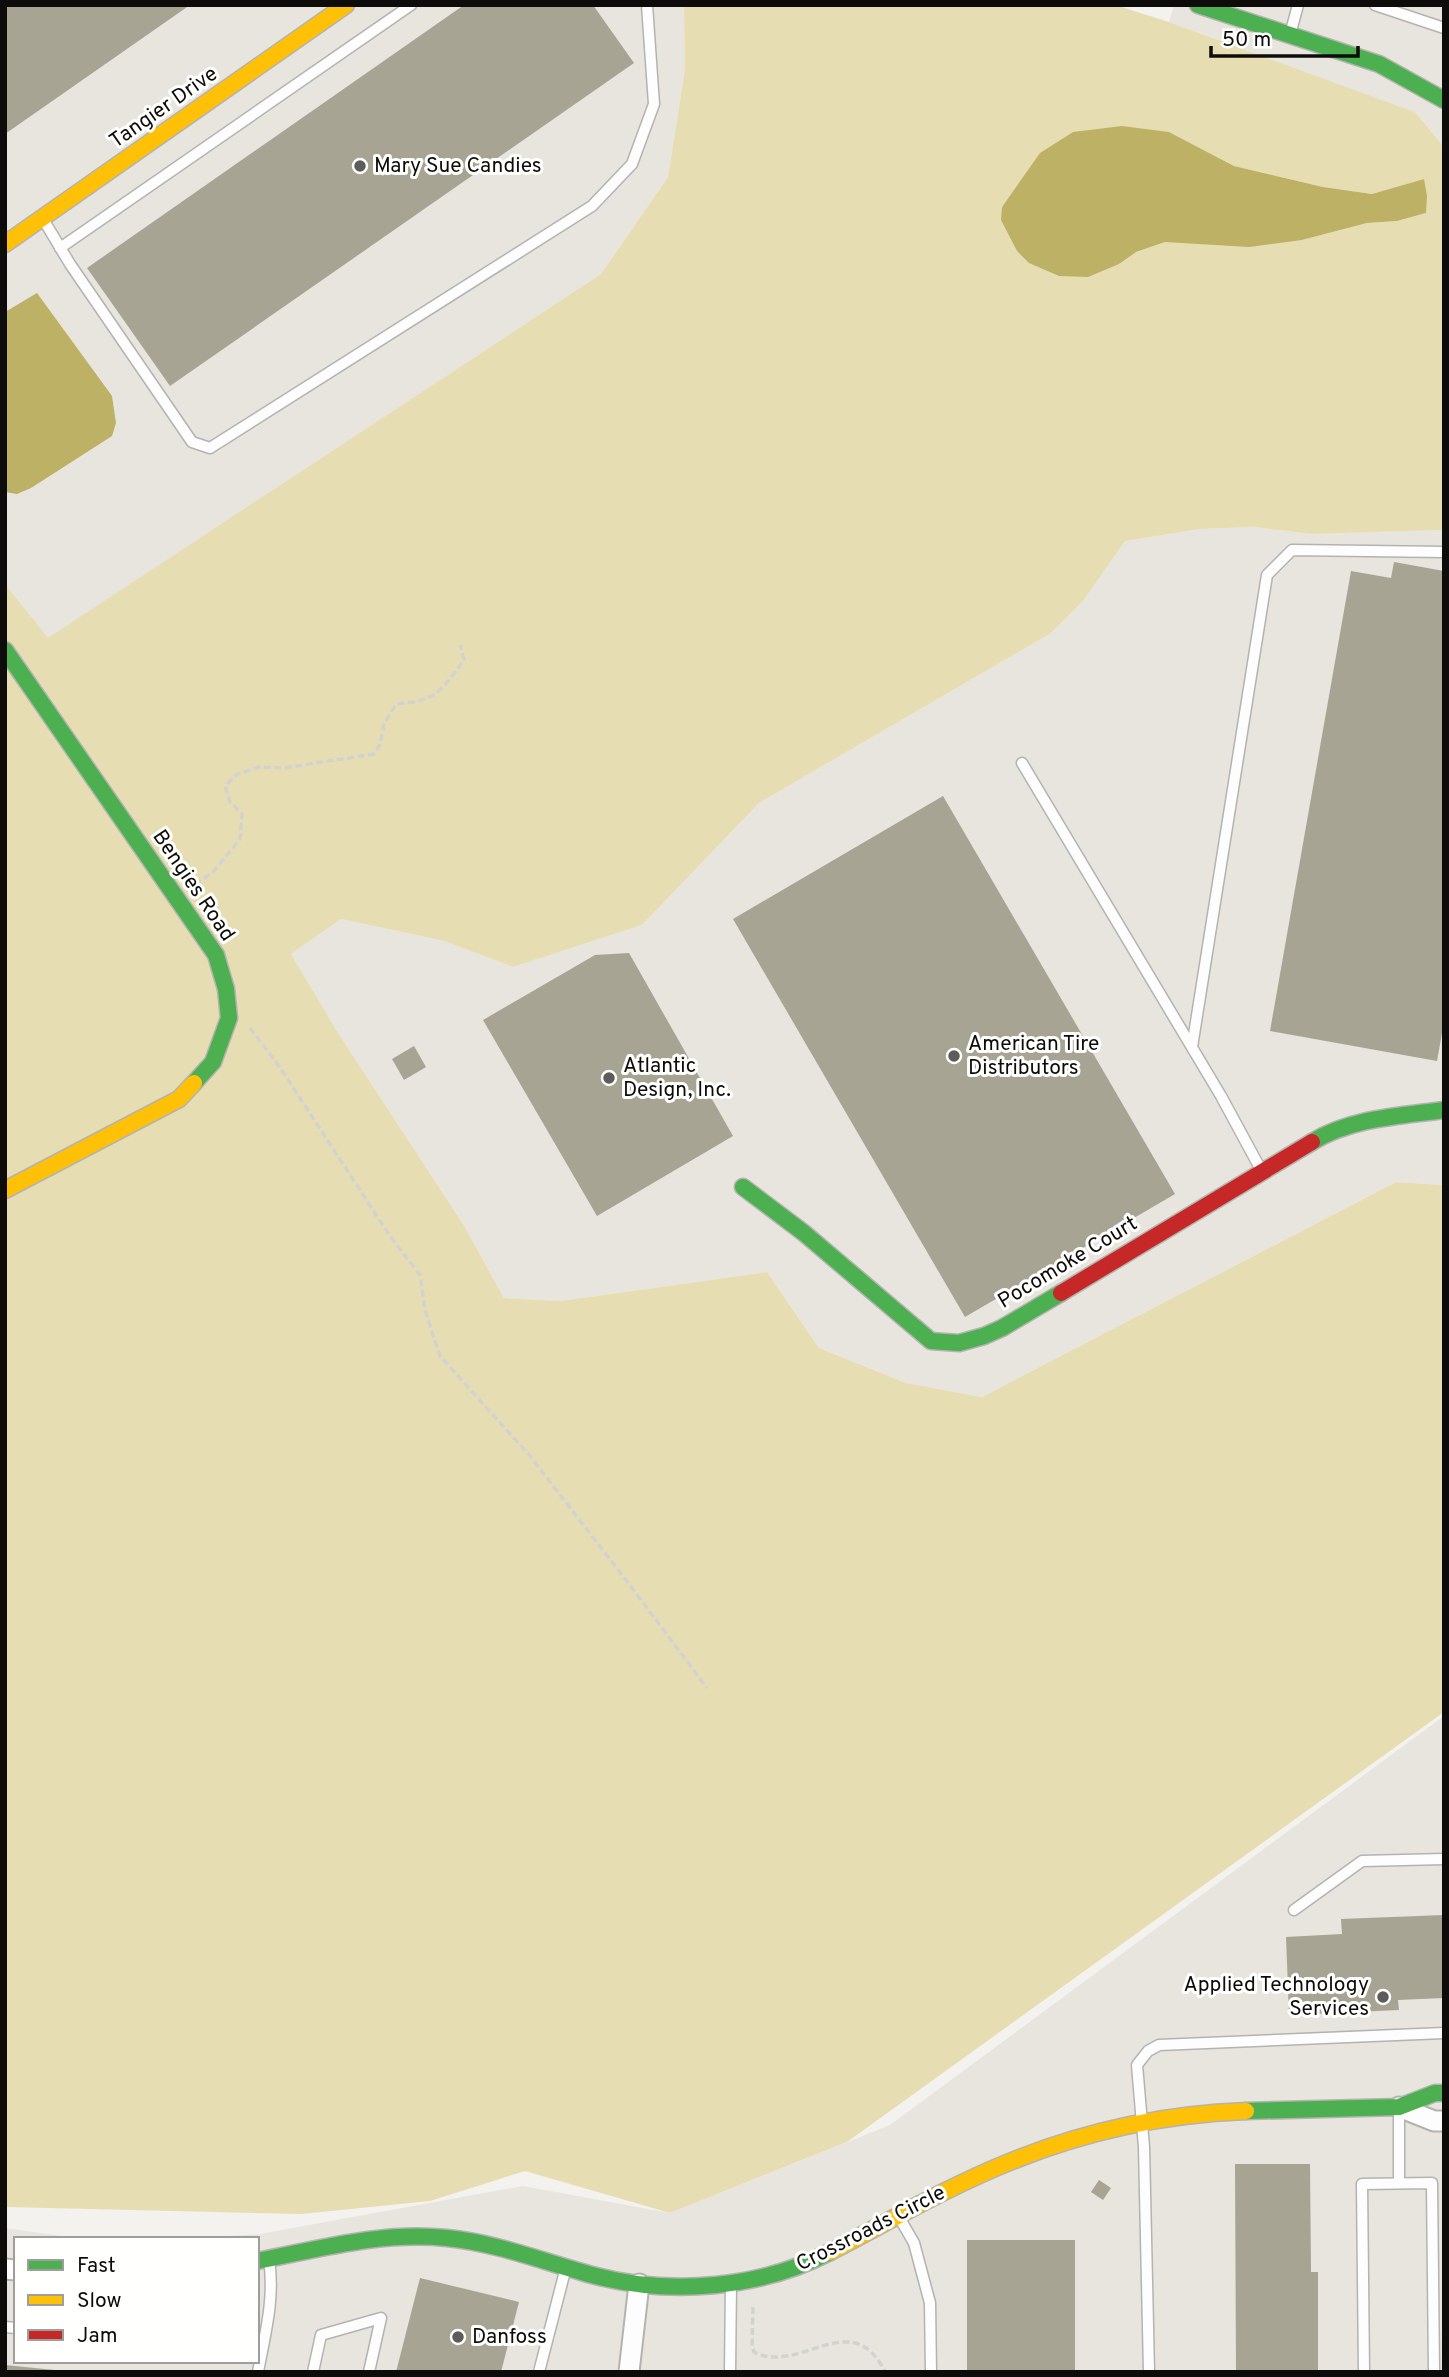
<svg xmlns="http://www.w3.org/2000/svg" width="1449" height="2377" viewBox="0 0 1449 2377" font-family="Overpass,sans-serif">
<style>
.built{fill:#e7e5dd}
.green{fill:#e6deb2;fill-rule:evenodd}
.water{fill:#bdb165}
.building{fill:#a7a494}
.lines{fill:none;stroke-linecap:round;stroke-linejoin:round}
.lane-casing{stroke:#b3b3b1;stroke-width:13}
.street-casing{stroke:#b3b3b1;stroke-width:23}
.fast-casing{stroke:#b3b3b1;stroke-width:19}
.slow-casing{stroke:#b3b3b1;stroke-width:19}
.jam-casing{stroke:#b3b3b1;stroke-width:19}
.path{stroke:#d2d2d1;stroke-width:3.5;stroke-dasharray:7 3.5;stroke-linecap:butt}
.lane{stroke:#fdfdfd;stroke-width:10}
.street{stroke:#fdfdfd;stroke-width:19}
.fast{stroke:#4caf50;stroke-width:16}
.slow{stroke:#ffc107;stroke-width:16}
.jam{stroke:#c62828;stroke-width:16}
.poi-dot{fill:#5e5c5b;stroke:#fffffe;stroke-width:2.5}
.labels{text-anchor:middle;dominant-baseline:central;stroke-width:6;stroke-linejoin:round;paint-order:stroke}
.street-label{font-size:21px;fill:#0d0c0b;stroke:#fffffe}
.poi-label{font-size:21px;fill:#0d0c0b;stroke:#fffffe;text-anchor:start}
</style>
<rect width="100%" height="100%" fill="#f3f2ef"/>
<!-- built -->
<g class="built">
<polygon points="5,5 684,5 685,69 668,177 601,274 48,639 5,584"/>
<polygon points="1174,5 1444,5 1444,147 1415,112 1169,22"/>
<polygon points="1254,527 1311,534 1444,530 1444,1185 1396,1182 982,1397 906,1383 819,1348 767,1272 561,1301 504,1298 463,1224 340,1036 291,954 341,919 444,941 513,967 642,925 759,803 1051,633 1083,601 1125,541 1200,529"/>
<polygon points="1444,1716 1444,2372 5,2372 5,2228 82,2239 16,2239 16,2361 257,2361 257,2239 180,2239 260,2234 523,2186 670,2213 890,2125"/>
</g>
<!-- green -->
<path class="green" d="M684,5H1115L1169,22L1415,112L1444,147V530L1311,534L1254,527L1200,529L1125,541L1083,601L1051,633L759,803L642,925L513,967L444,941L341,919L291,954L340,1036L463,1224L504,1298L561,1301L767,1272L819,1348L906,1383L982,1397L1396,1182L1444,1185V1712L847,2142L670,2213L525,2171L430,2201L301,2214L5,2207V584L48,638L601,274L668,177L685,69ZM1073,132H1169L1234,166L1323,187L1372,194L1424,179L1426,213L1397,221L1367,223L1302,240L1165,242L1136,252L1002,207L1041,153Z"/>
<!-- water -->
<g class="water">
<polygon points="1122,126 1169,132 1234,166 1323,187 1372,194 1424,179 1427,196 1426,213 1397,221 1367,223 1302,240 1249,247 1165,242 1136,252 1119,264 1088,277 1059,276 1029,263 1017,251 1001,220 1002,207 1040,153 1073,132"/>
<polygon points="37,293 112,396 116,423 112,436 31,488 17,494 5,492 5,312"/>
</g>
<!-- building -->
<g class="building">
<polygon points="5,5 190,5 5,134"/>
<polygon points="464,5 593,5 634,63 170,386 87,268"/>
<polygon points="1394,562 1444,571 1444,1022 1437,1061 1270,1031 1351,571 1391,578"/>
<polygon points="943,796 1175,1194 965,1317 733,919"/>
<polygon points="629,953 733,1136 597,1216 483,1020 595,955"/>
<polygon points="414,1046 426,1067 404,1080 392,1059"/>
<polygon points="1444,1915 1444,1998 1398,2000 1399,2010 1289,2015 1286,1937 1342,1934 1341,1919"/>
<polygon points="1235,2164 1310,2164 1311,2272 1318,2272 1318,2372 1236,2372"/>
<polygon points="1099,2180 1111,2188 1103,2200 1091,2192"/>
<rect x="967" y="2240" width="108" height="132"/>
<polygon points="420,2278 519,2302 501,2372 396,2372"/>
<polygon points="5,2365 55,2370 55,2372 5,2372"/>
</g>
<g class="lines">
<!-- lane casing -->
<g class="lane-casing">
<g id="lane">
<polyline points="1375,5 1444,28"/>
<polyline points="1291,31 1298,5"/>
<polyline points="43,219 70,264 192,442 210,448 592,206 632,164 654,104 647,5"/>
<polyline points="60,248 411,5"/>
<polyline points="1022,763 1221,1096 1260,1168"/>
<polyline points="1192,1047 1267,575 1292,550 1444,552"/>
<polyline points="1294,1910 1362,1861 1444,1859"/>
<polyline points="1399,2110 1399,2183"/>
<polyline points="899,2217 914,2243 930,2303 931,2372"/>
<polyline points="5,2327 16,2328"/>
<path d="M258,2372C265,2334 275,2298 269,2260"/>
<polyline points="313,2372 321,2335 381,2318 369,2372"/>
<polyline points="539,2372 565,2271"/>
<polyline points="730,2372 731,2284"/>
<polyline points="1149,2372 1144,2147 1137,2065 1148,2051 1159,2045 1444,2033"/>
<polyline points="1364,2372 1362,2184 1432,2183 1434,2372"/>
</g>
</g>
<!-- street casing -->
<g class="street-casing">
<g id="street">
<polyline points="1399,2107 1434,2121 1444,2121"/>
<polyline points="5,2269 16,2270"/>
<polyline points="629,2372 639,2284"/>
</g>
</g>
<!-- fast casing -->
<g class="fast-casing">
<g id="fast">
<polyline points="1198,5 1379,64 1444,100"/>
<polyline points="5,650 216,955 226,989 229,1018 213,1062 194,1083"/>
<path d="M1312,1142C1351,1118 1400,1116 1444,1110"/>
<polyline points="743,1187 804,1233 931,1341 959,1343 984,1336 1002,1328 1061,1293"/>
<polyline points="1246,2111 1399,2107 1435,2093 1444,2093"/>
<path d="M257,2261C319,2249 383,2231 447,2238C498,2243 547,2263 596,2276C672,2296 761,2288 830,2252"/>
</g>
</g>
<!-- slow casing -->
<g class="slow-casing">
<g id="slow">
<polyline points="5,244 346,5"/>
<polyline points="5,1190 179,1099 194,1083"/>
<path d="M830,2252C890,2221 949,2186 1012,2161C1086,2131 1167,2114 1246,2111"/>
</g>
</g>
<!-- jam casing -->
<g class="jam-casing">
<polyline id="jam" points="1061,1293 1312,1142"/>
</g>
<!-- path -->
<g class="path">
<path d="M195,884L213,872L240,839L242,814L230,802L225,786L236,775L259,767L284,768L374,754L380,745L384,724L396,704C437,701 441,691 464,660L460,645"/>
<polyline points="250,1028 279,1066 390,1236 420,1275 425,1310 440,1356 530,1456 626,1580 707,1688"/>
<path d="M753,2307L752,2346L754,2352C799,2376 852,2304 885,2372"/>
</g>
<!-- lane -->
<use href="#lane" class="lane"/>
<!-- street -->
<use href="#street" class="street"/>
<!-- fast -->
<use href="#fast" class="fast"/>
<!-- slow -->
<use href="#slow" class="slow"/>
<!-- jam -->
<use href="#jam" class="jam"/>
</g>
<!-- markers -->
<g class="poi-dot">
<circle cx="360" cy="166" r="7"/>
<circle cx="954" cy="1056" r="7"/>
<circle cx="609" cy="1078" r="7"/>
<circle cx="1383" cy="1997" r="7"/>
<circle cx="458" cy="2337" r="7"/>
</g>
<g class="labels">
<!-- street labels -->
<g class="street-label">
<text transform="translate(164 108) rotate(-35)">Tangier Drive</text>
<text transform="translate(193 886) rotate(56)">Bengies Road</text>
<text transform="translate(1068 1263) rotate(-31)">Pocomoke Court</text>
<text transform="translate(871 2229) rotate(-27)">Crossroads Circle</text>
</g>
<!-- poi labels -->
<g class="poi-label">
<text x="374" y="166">Mary Sue Candies</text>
<text x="968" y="1044">American Tire<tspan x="968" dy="24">Distributors</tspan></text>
<text x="623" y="1066">Atlantic<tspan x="623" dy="24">Design, Inc.</tspan></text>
<text x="1369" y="1985" text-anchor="end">Applied Technology<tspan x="1369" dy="24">Services</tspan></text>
<text x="472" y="2337">Danfoss</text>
</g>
</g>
<!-- border -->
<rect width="1449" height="2377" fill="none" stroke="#0d0c0b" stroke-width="14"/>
<!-- legend -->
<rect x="14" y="2237" width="245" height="126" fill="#fffffe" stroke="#9e9e9d" stroke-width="2"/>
<rect x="28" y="2260" width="35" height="10" fill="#4caf50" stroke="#9e9e9d" stroke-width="2"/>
<text x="77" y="2272" font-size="21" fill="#0d0c0b">Fast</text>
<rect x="28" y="2295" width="35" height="10" fill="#ffc107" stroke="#9e9e9d" stroke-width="2"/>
<text x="77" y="2307" font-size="21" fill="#0d0c0b">Slow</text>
<rect x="28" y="2330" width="35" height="10" fill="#c62828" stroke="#9e9e9d" stroke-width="2"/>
<text x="77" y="2342" font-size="21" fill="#0d0c0b">Jam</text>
<!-- scale -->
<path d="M1211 46v10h147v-10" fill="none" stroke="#0d0c0b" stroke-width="3.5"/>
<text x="1222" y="46" font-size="21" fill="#0d0c0b" stroke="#fffffe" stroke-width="5" paint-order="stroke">50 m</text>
</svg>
